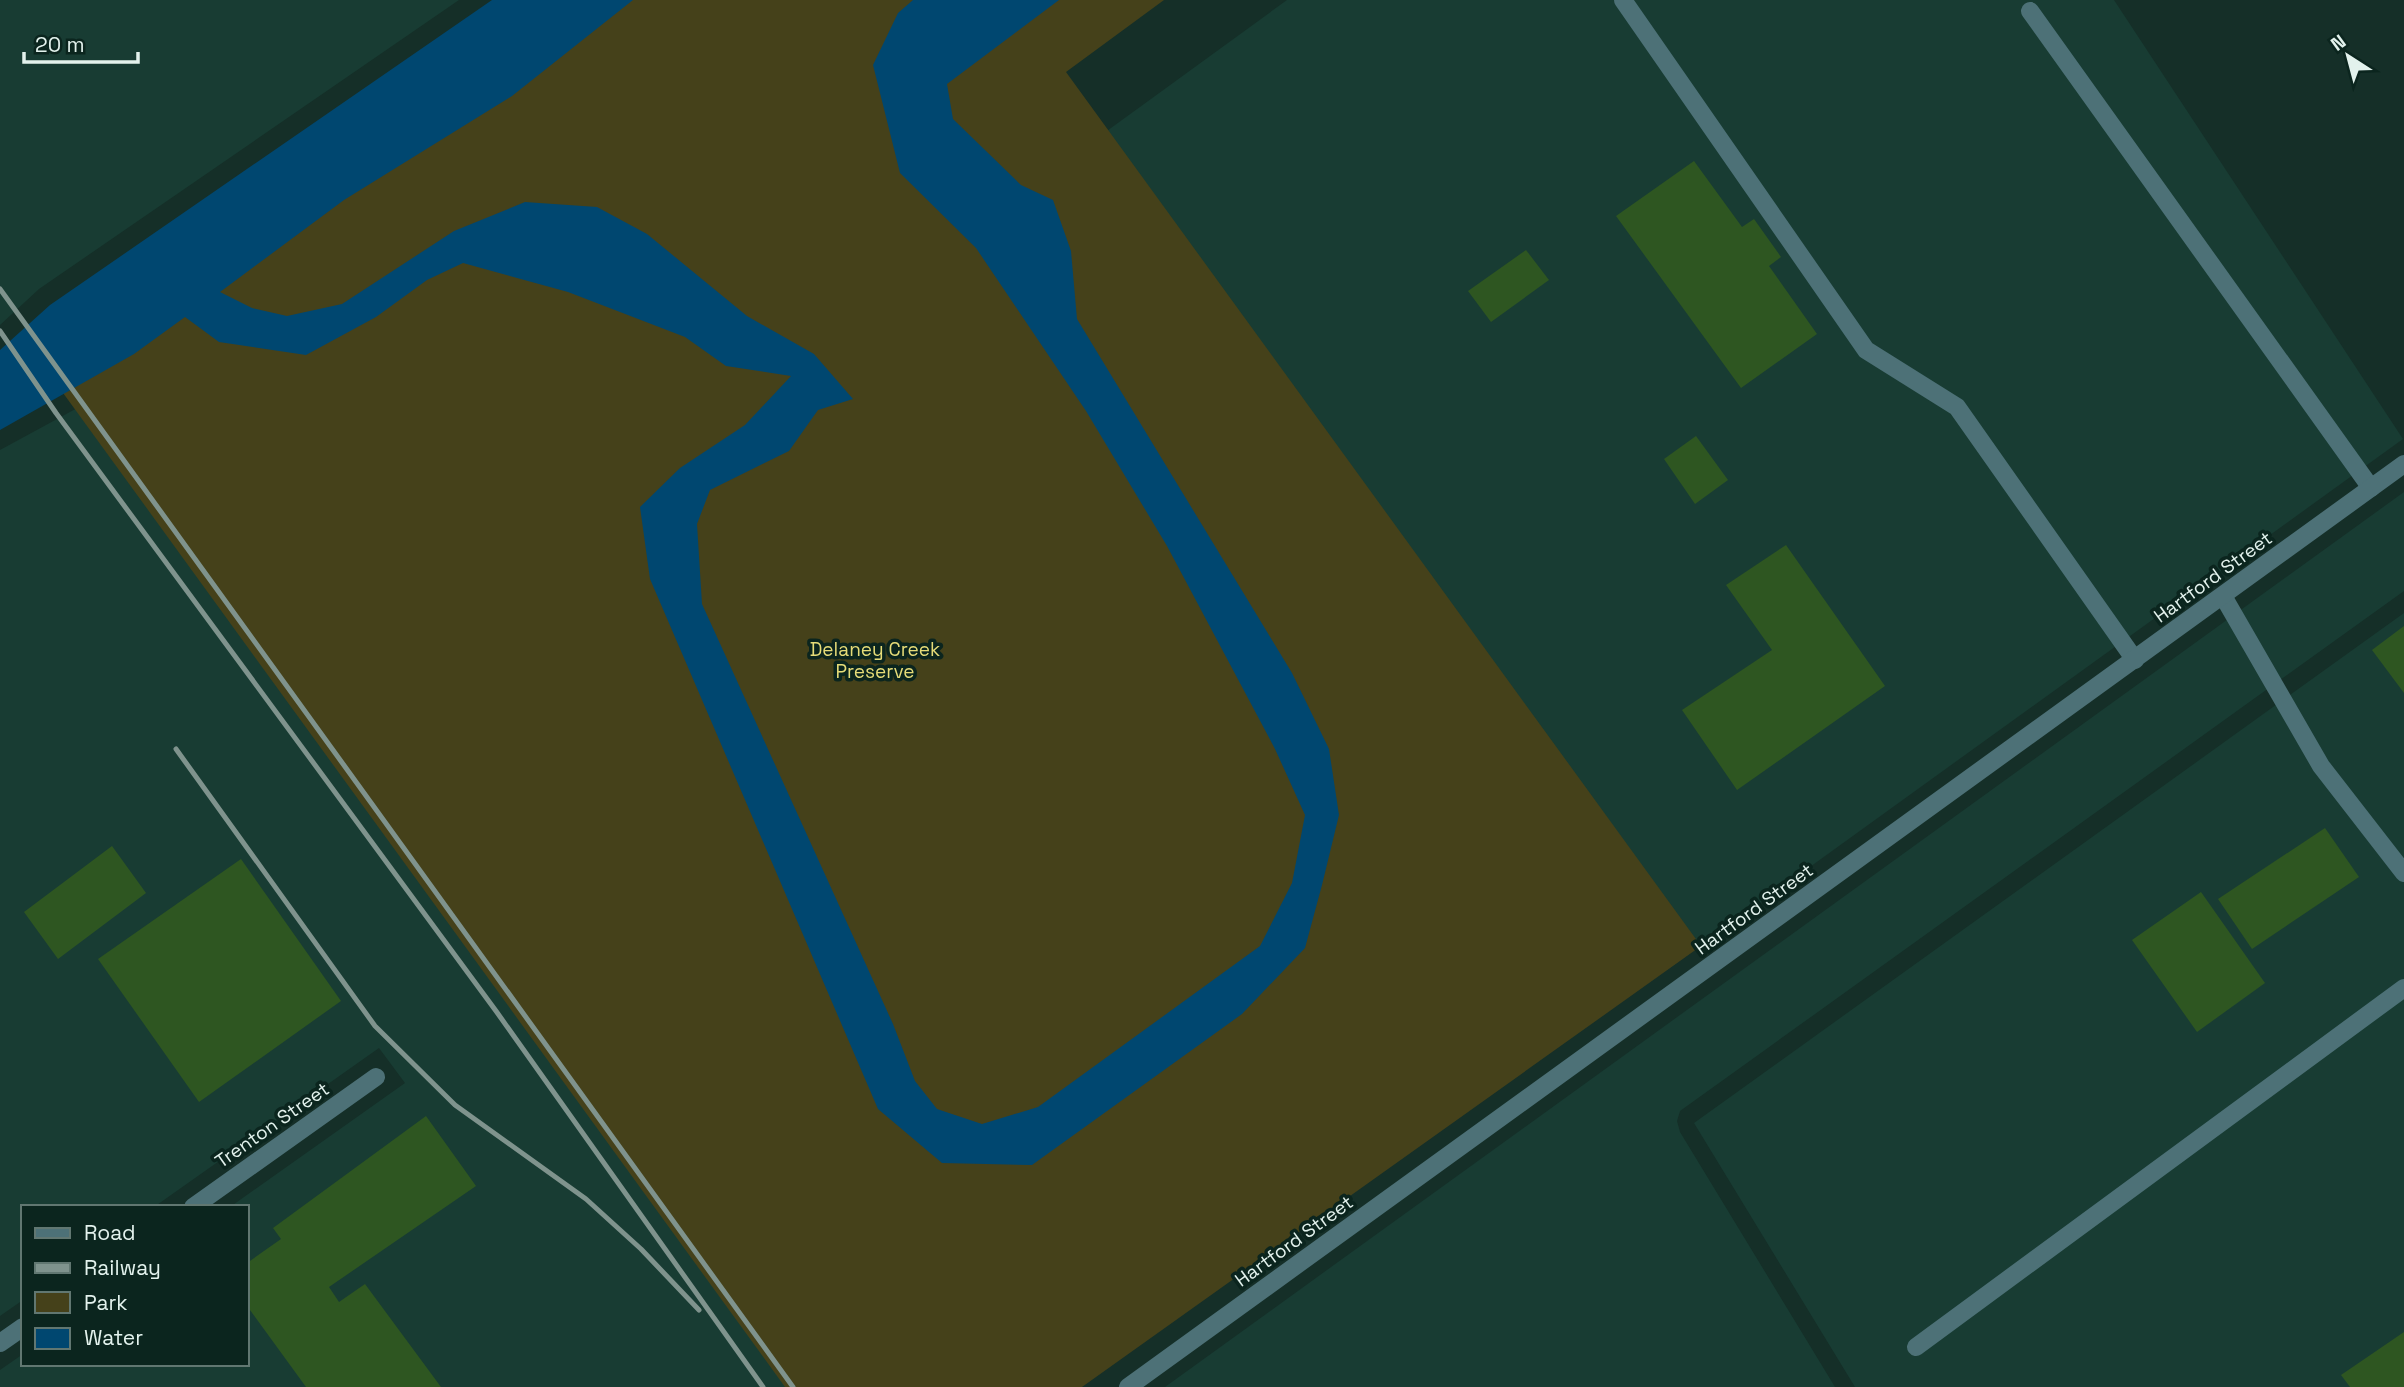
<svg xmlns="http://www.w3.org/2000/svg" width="2404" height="1387" viewBox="0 0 2404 1387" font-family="'Space Grotesk',sans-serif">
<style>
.built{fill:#183c33}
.green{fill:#45411a}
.water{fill:#004770}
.building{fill:#2e5621}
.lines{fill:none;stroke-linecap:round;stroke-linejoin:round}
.minor{stroke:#4d7177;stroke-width:18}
.rail{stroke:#7f938d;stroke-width:5}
.labels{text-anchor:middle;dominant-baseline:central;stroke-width:7;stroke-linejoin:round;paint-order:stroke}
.street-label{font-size:19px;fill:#e3f2ed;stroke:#0b251e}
.park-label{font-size:19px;fill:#e6dc78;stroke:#0b251e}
</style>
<rect width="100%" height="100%" fill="#152f28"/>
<!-- built -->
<g class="built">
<polygon points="0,0 459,0 39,289 0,325"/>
<polygon points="1287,0 2114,0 2403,439 1667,970 1089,144"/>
<polygon points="81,406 813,1387 0,1387 0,1370 23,1354 23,1364 247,1364 247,1207 230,1207 405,1083 379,1048 154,1207 23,1207 23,1300 0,1316 0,450"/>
<polygon points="2404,492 2404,591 1680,1111 1677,1121 1680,1132 1835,1387 1165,1387"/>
<polygon points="2404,613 2404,1387 1855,1387 1694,1123"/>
</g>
<!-- green -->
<polygon class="green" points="569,0 1164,0 1066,72 1701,946 1082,1387 785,1387 50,375"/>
<!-- water -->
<polygon class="water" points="492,0 633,0 512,96 344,200 220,292 252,308 287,316 342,304 454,231 525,202 597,207 647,234 747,316 814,354 853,399 818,410 789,451 710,490 697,524 702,604 893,1024 915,1081 937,1109 982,1124 1038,1107 1260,946 1292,883 1305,815 1275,749 1167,546 1086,411 976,248 900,173 873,65 898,13 913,0 1059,0 947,84 953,119 1021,185 1053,200 1071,251 1077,319 1292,673 1329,749 1339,815 1322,885 1305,948 1242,1014 1032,1165 942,1163 878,1109 650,579 640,507 680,468 745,425 791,376 726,366 685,337 568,292 463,263 427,280 376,317 306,355 219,342 185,317 134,354 0,430 0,350 50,305"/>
<!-- building -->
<g class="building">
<polygon points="1694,161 1742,227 1754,219 1781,257 1769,266 1817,334 1741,388 1616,216"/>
<polygon points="1526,250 1549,280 1491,322 1468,291"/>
<polygon points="1696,436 1728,480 1695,504 1664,459"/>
<polygon points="1786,545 1885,686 1737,790 1682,710 1772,650 1726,585"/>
<polygon points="2404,626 2404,693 2372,650"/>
<polygon points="2325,828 2359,877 2252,949 2218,899"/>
<polygon points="112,846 146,893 58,959 24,912"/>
<polygon points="241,859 341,1001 199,1102 98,959"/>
<polygon points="2201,892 2265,983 2197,1032 2132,940"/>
<polygon points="426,1116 476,1186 329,1287 339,1302 365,1284 441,1387 306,1387 247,1306 247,1263 281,1239 273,1228"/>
<polygon points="2404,1332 2404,1387 2350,1387 2341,1375"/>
</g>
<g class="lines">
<!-- minor -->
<g class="minor">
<polyline points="1623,0 1866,350 1957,407 2135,660"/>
<polyline points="2030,11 2371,488"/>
<polyline points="2223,596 2321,766 2404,873"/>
<polyline points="193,1207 376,1077"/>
<polyline points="0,1343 23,1327"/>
<polyline points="1916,1347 2404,988"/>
<polyline points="1128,1387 2404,464"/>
</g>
<!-- rail -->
<g class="rail">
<polyline points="0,289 793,1387"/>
<polyline points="0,331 56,413 496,1011 763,1387"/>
<polyline points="176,749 375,1026 455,1105 586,1199 641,1249 699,1310"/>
</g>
</g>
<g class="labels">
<!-- street labels -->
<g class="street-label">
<text transform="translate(2213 577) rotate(-36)">Hartford Street</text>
<text transform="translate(1754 909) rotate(-36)">Hartford Street</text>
<text transform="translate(272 1125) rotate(-35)">Trenton Street</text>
<text transform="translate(1294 1241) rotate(-36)">Hartford Street</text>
</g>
<!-- park labels -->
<g class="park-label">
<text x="875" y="649">Delaney Creek<tspan x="875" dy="22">Preserve</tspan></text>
</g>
</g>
<!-- legend -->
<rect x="21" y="1205" width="228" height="161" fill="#0b251e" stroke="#617771" stroke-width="2"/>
<rect x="35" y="1228" width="35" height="10" fill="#4d7177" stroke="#617771" stroke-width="2"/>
<text x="84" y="1240" font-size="21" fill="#e3f2ed">Road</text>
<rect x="35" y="1263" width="35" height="10" fill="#7f938d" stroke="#617771" stroke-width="2"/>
<text x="84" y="1275" font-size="21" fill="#e3f2ed">Railway</text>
<rect x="35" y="1292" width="35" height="21" fill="#45411a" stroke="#617771" stroke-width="2"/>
<text x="84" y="1310" font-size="21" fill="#e3f2ed">Park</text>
<rect x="35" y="1328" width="35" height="21" fill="#004770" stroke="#617771" stroke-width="2"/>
<text x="84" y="1345" font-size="21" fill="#e3f2ed">Water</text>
<!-- north arrow -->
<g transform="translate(2348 56) rotate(324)" stroke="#0b251e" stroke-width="5" paint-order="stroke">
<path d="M0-5L12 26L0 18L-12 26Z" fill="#e3f2ed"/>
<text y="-10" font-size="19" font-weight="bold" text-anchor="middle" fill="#e3f2ed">N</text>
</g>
<!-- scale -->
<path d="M24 52v10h114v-10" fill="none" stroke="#e3f2ed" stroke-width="3.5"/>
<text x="35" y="52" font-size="21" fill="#e3f2ed" stroke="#0b251e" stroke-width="5" paint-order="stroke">20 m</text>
</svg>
